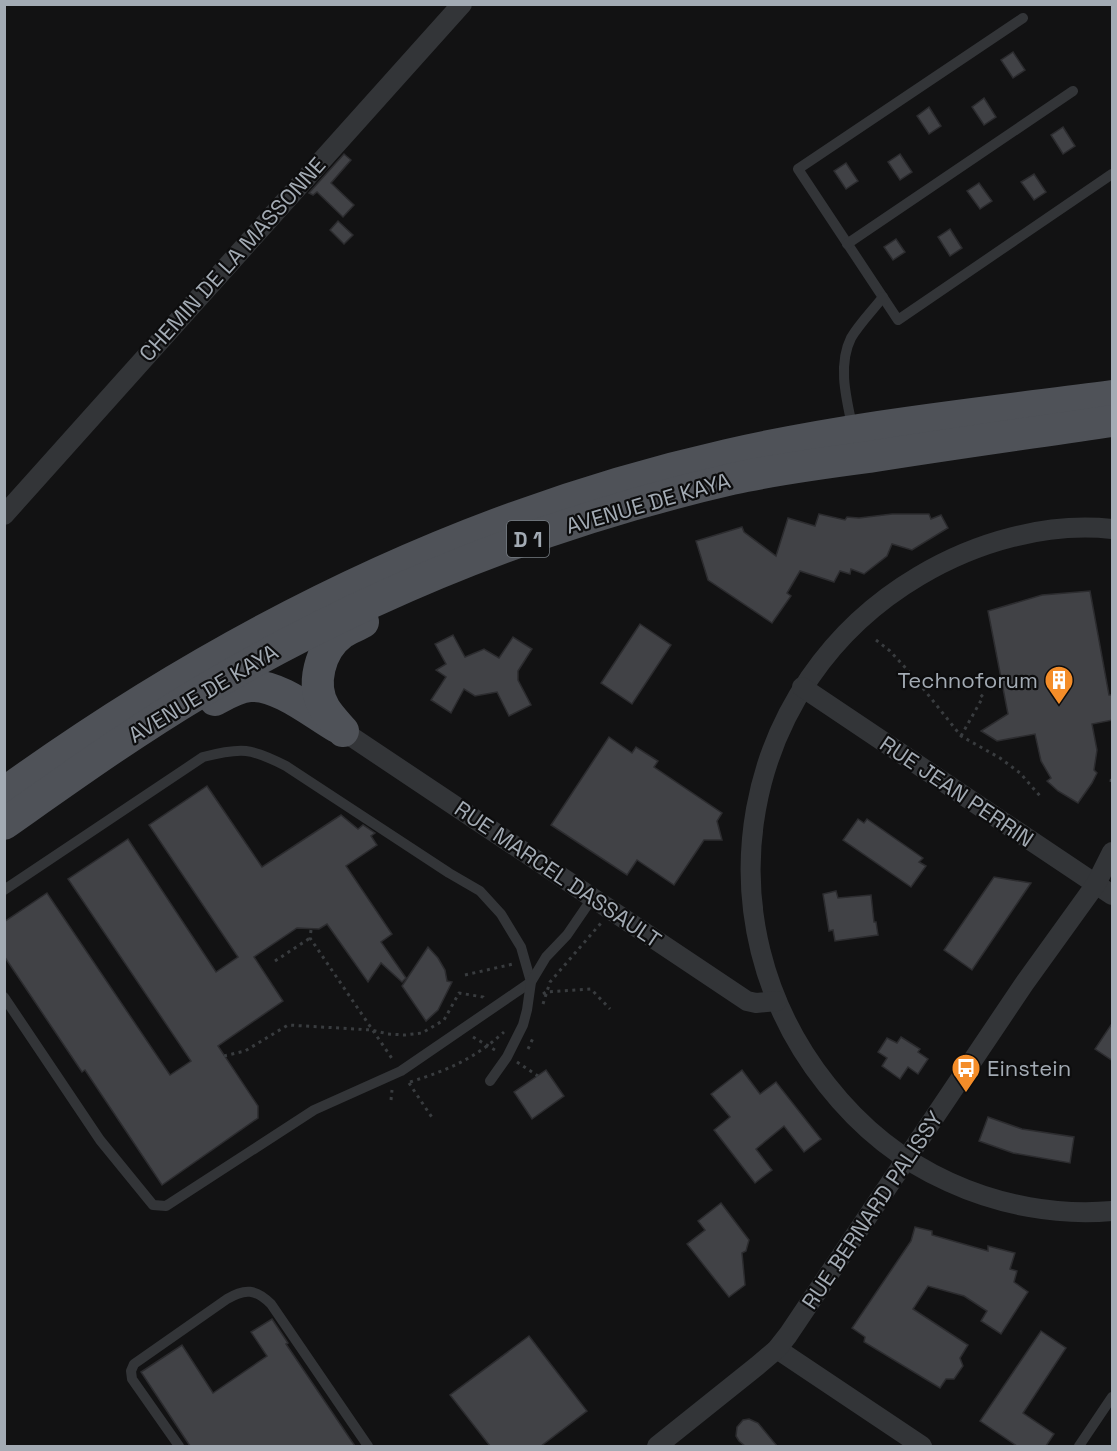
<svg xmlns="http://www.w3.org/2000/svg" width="1117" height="1451" viewBox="0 0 1117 1451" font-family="'Space Grotesk',sans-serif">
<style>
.building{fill:#414246;stroke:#2c2c2f;stroke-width:1.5}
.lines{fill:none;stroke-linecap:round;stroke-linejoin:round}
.path{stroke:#393c3f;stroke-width:3;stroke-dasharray:3 4.5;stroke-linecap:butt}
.lane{stroke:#333538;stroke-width:10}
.street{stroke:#333538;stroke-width:20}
.primary{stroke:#4f5258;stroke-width:32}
.labels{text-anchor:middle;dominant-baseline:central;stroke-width:4.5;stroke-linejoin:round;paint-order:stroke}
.shield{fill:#0d0d0e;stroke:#767c82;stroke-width:1.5}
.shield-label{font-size:21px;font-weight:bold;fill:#a3abb4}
.street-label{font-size:22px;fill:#a3abb4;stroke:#0d0d0e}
.poi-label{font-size:22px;fill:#a3abb4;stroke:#0d0d0e;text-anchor:end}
</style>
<rect width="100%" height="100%" fill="#121213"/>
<!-- building -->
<g class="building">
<polygon points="1013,52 1025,70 1013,78 1001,60"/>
<polygon points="984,98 996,117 984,125 972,107"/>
<polygon points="929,107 941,126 929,134 917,116"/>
<polygon points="1063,127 1075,146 1063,154 1051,135"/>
<polygon points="344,154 351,160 331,183 354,205 343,217 317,192 313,195 309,193"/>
<polygon points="900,154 912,172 900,180 888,162"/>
<polygon points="846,163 858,181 846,189 834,171"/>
<polygon points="1034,174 1046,192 1034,200 1021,182"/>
<polygon points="979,183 992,201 980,209 967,191"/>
<polygon points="338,221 353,235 344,244 330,230"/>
<polygon points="950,229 962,248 950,256 938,237"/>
<polygon points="896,239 905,252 893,260 884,247"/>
<polygon points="819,514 845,520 847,517 859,518 892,514 929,514 931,519 941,515 948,528 912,550 892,544 887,556 864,574 851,569 850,574 840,571 834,582 800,571 787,593 791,596 772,623 708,580 696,541 742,527 744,532 776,556 788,518 815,526"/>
<polygon points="1090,591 1109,695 1113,695 1113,720 1092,724 1097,750 1094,770 1097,773 1092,783 1078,803 1058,791 1047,781 1051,778 1041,761 1035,734 997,741 981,731 1008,714 988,611 1042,595"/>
<polygon points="640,624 671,645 632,704 601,683"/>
<polygon points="453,635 465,657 484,649 499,658 513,637 532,649 518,671 518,680 531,705 509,716 497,692 475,696 464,689 451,713 431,700 446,677 436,670 446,664 435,644"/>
<polygon points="609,737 632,753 636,747 658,761 654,767 722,813 717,821 722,840 704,840 674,885 637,860 627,875 551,825"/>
<polygon points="207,786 262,867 341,815 358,829 363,825 375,833 371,836 377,845 346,866 392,934 381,942 406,978 402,982 381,963 368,982 327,924 319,929 297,928 254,957 283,1001 218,1046 258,1106 258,1118 162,1185 85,1070 82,1072 4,956 4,922 47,893 170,1075 191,1061 68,879 128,839 216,972 238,957 149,825"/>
<polygon points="858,819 864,823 867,819 923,858 919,862 926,866 911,887 843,840"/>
<polygon points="994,877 1031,883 972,970 944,950"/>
<polygon points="836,891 838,898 871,895 874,922 876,922 878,935 835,941 833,930 829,931 823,894"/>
<polygon points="428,947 438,958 445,970 447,981 452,982 438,1010 426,1021 402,986"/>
<polygon points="1113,1022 1113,1061 1095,1049"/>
<polygon points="901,1037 920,1049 918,1052 928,1059 918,1074 908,1067 900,1079 882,1066 887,1058 878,1052 887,1038 897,1043"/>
<polygon points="546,1070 564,1096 532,1119 514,1092"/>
<polygon points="742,1070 760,1094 776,1082 821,1139 804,1152 784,1126 756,1149 772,1170 755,1183 714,1130 730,1117 711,1094"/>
<polygon points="988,1117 1022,1129 1074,1137 1070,1163 1013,1153 979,1141"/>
<polygon points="721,1203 749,1240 746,1251 742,1253 745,1285 729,1297 687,1244 705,1230 698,1221"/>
<polygon points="915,1227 932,1231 932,1235 988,1251 988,1246 1015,1253 1010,1269 1017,1271 1014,1282 1028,1292 1001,1334 981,1321 987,1311 964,1296 928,1286 913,1309 968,1345 960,1358 963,1366 954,1379 946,1379 940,1388 864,1342 865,1337 852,1328 911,1241"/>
<polygon points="272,1319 288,1343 286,1344 355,1446 190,1446 141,1372 182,1345 213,1393 267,1356 251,1332"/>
<polygon points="1041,1331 1066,1348 1023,1413 1054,1434 1046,1446 1017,1446 980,1421"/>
<polygon points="529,1336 587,1411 541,1446 490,1446 450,1395"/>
<polygon points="749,1419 758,1423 777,1446 745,1446 739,1441 736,1436 737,1427 743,1420"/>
</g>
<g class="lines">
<!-- path -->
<g class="path">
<polyline points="876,640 890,651 914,677 961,736 1000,758 1020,773 1040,796"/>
<polyline points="961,736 983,697 979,693"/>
<polyline points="1111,782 1112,775"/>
<polyline points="311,930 310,938 393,1060"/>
<polyline points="275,961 310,938"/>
<polyline points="465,975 513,964"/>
<polyline points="543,994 546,992 591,989 610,1009"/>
<polyline points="543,1004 550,982 601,923"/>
<polyline points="473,1037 495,1050"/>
<polyline points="528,1049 534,1036"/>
<polyline points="224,1056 245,1051 288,1025 372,1030 388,1034 405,1035 422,1033 444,1020 459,993 483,997 484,999"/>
<polyline points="517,1062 538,1076"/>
<path d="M410,1082C448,1070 474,1059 504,1032"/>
<polyline points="409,1083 433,1119"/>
<polyline points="391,1100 392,1090"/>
</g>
<!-- lane -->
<g class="lane">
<polyline points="1023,18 798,169 898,320 1112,174"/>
<polyline points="847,244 1073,91"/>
<path d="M853,430C847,401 837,366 851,338C859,324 873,310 883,297"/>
<path d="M4,890L203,757C242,747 251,748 286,766L449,873L480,891L501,914L521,947L531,982L401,1071L314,1110L166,1206L153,1205L100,1140L4,997"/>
<polyline points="490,1081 507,1057 523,1025 527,1010 531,982 546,957 567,935 593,897"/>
<path d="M179,1446L132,1379L131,1371L134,1364L227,1299C245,1288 256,1289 271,1304L368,1446"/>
<polyline points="1079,1446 1112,1397"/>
</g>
<!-- street -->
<g class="street">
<polyline points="4,515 462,4"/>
<path d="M1112,529C1046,522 976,542 919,576C738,683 696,921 827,1085C860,1127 900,1160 949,1182C999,1205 1057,1216 1112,1211"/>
<polyline points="802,687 1112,895"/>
<polyline points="343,731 747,1001 756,1003 777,1001"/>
<polyline points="777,1349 922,1446"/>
<polyline points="657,1446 757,1366 777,1349 788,1335 1024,984 1096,884 1112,852"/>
</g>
<!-- primary -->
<g class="primary">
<path d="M215,700C226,694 237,687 250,686C278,684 313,713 337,727"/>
<path d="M343,731C337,724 330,717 325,709C310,685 320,649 342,633C348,629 356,626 363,622"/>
<path d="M4,793C224,634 462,515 727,455C854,426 984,413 1112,396"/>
<path d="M4,824C68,779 132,733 199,693C364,595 545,522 732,479C777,469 823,463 869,457C950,444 1031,433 1112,421"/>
</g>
</g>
<!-- icons -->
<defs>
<g id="building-pin" transform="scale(1.5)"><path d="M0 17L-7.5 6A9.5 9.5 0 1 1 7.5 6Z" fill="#f48d29" stroke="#0d0d0e"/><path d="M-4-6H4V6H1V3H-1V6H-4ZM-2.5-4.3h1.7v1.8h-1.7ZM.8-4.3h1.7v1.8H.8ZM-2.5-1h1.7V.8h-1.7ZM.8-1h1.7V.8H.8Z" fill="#fff"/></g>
<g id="bus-pin" transform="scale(1.5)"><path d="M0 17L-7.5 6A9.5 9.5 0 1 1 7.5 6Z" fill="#f48d29" stroke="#0d0d0e"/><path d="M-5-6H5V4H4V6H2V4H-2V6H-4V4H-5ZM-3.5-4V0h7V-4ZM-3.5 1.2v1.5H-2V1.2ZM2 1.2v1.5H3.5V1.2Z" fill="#fff"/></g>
</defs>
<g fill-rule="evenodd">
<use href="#building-pin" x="1059" y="680"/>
<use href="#bus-pin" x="966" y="1068"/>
</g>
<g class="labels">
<!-- shield labels -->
<rect class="shield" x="507" y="521" width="42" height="36" rx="4.5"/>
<g class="shield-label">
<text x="528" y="539">D 1</text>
</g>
<!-- street labels -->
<g class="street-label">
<text transform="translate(232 259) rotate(-48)">CHEMIN DE LA MASSONNE</text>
<text transform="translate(648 503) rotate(-16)">AVENUE DE KAYA</text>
<text transform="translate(203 693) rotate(-31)">AVENUE DE KAYA</text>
<text transform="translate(957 791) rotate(34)">RUE JEAN PERRIN</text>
<text transform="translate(558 874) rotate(34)">RUE MARCEL DASSAULT</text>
<text transform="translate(872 1210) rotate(-56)">RUE BERNARD PALISSY</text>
</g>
<!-- poi labels -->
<g class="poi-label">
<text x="1038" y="680">Technoforum</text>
<text x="987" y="1068" text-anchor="start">Einstein</text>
</g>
</g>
<!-- border -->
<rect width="1117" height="1451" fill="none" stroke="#a3abb4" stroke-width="12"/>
</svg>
